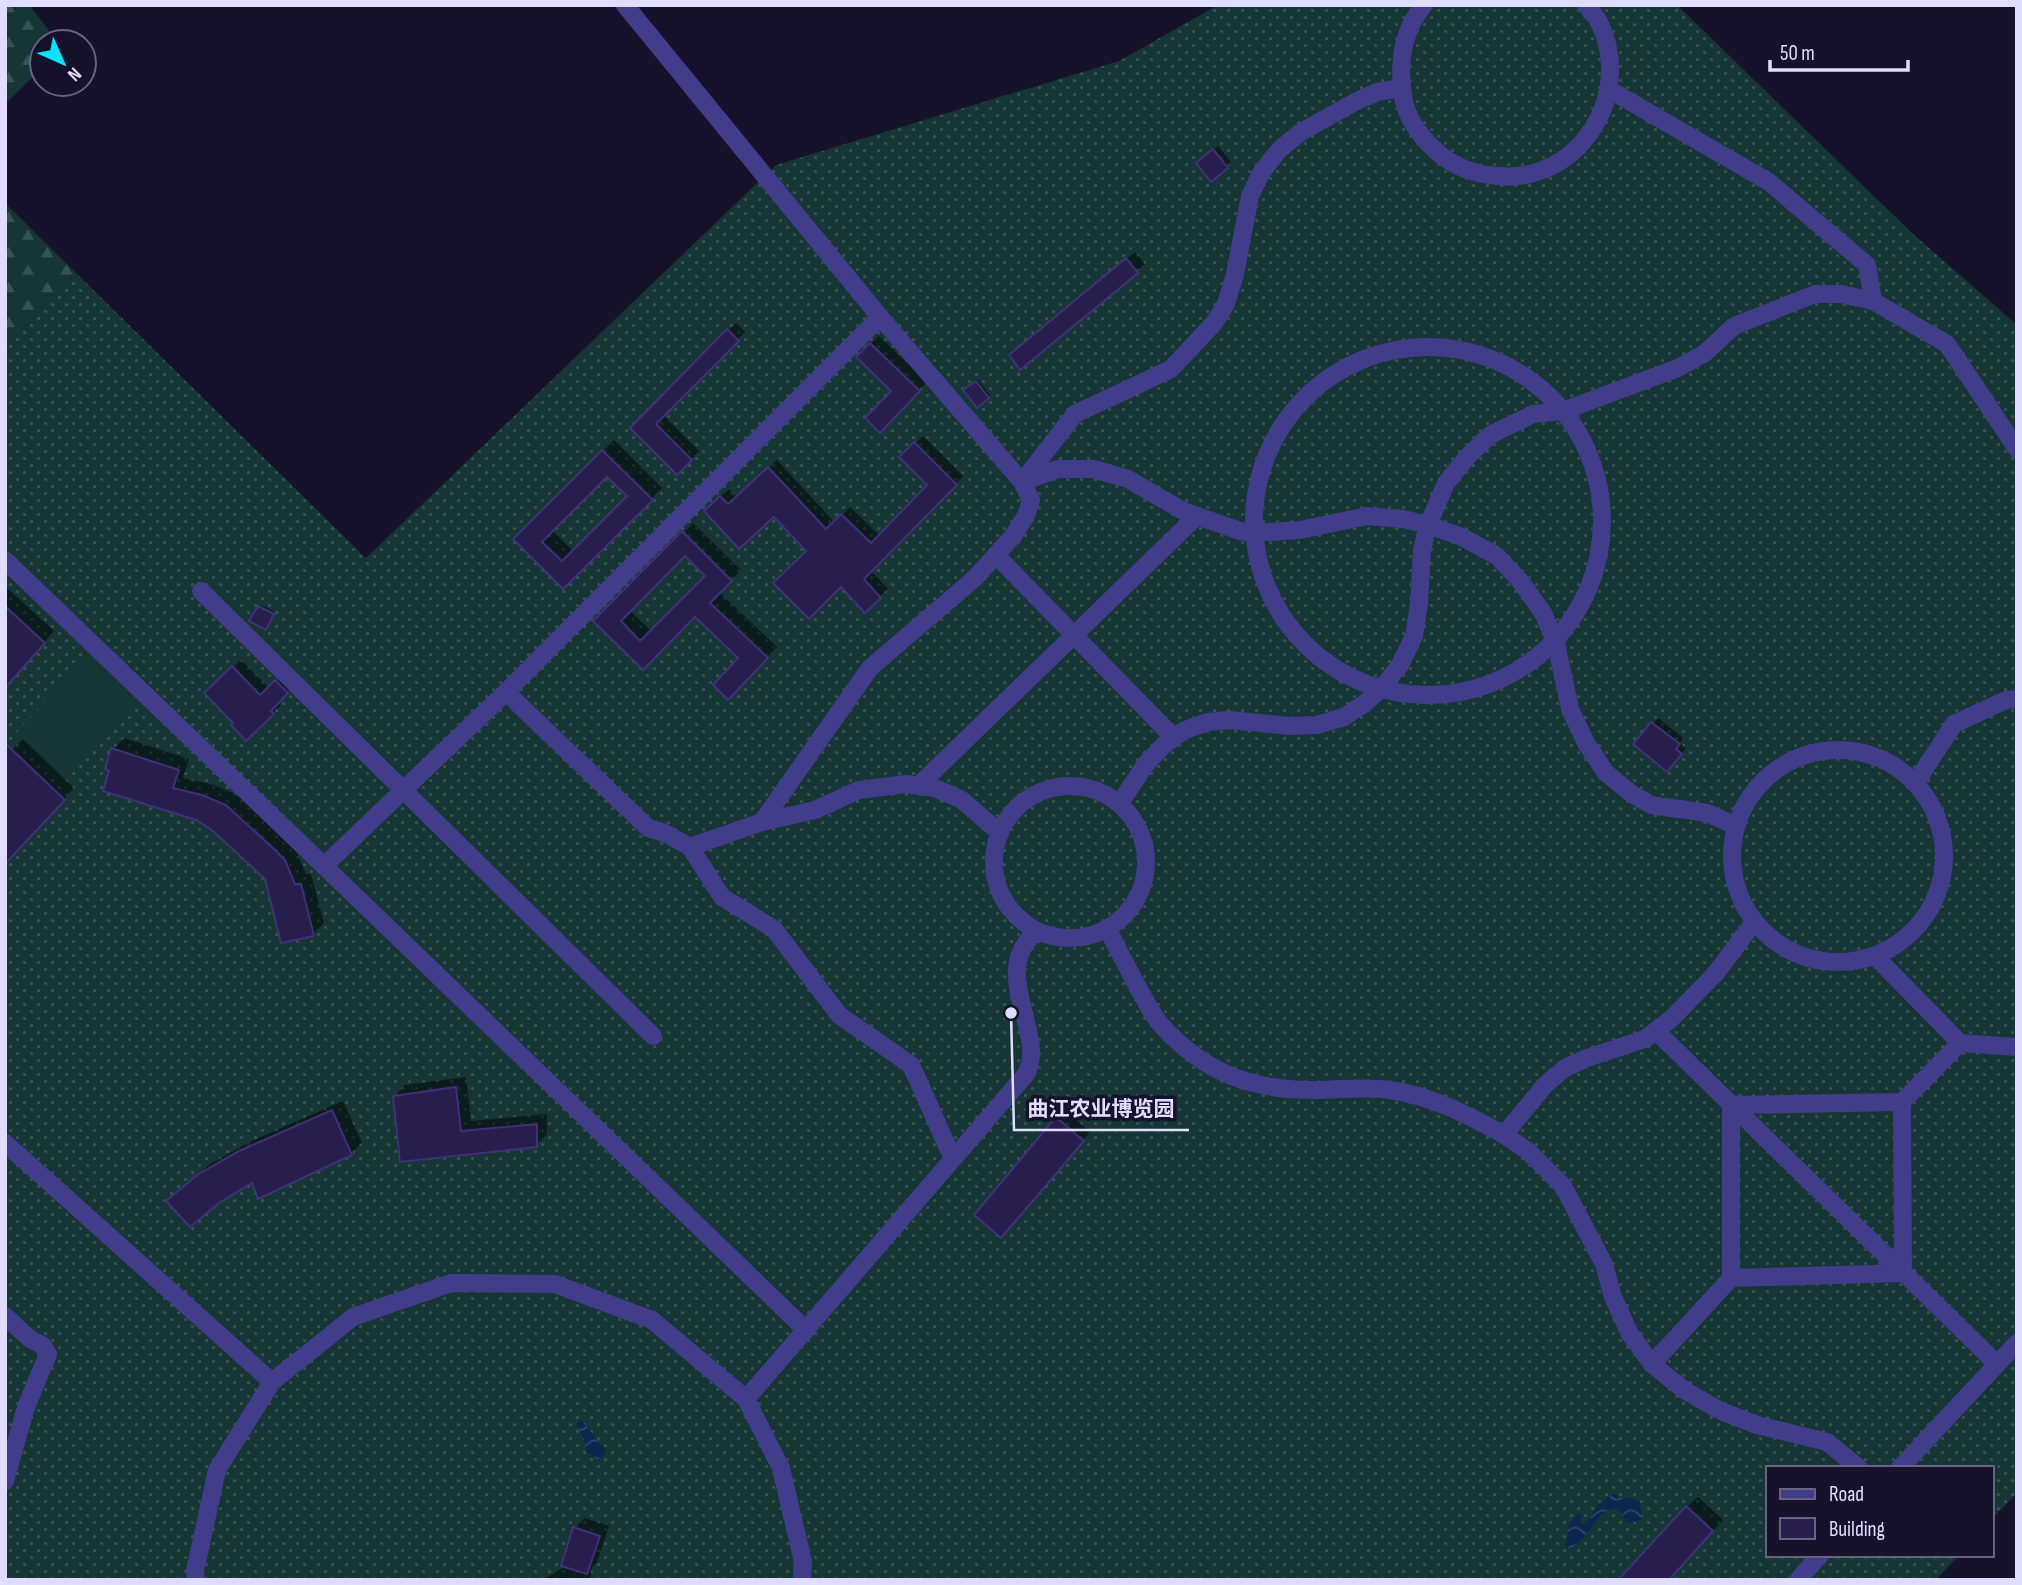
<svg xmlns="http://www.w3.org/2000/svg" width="2022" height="1585" viewBox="0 0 2022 1585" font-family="'Sofia Sans Condensed','Noto Sans SC',sans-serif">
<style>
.grass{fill:url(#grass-dots)}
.forest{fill:url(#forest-firs)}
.garden{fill:#153635}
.water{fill:url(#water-waves)}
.shadow{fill:#0007;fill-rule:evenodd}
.building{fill:#281e4d;stroke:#3f3078;stroke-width:2;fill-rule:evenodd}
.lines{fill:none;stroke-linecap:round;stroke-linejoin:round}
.minor{stroke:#413d8a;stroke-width:18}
.leader{fill:none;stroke:#e1ddff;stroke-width:2.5}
.callout-dot{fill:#e1ddff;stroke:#16122c;stroke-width:2.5}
.callout-label{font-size:21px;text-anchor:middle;font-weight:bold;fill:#e1ddff;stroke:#16122c;stroke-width:7;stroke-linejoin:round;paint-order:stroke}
</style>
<defs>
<pattern id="grass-dots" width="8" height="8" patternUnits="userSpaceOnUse" patternTransform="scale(1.75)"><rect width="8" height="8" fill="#153635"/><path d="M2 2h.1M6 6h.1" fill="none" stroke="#375353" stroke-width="1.8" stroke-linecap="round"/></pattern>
<pattern id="forest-firs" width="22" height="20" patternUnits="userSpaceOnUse" patternTransform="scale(1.75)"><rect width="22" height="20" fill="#153635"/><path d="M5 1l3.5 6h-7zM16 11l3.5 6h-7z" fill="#375353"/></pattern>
<pattern id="water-waves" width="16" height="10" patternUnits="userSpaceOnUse" patternTransform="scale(1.75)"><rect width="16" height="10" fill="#0e254f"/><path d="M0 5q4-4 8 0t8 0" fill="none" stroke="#314469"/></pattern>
</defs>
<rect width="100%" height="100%" fill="#16122c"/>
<!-- grass -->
<polygon class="grass" points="1218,5 1677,5 1913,234 2017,325 2017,1493 1992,1519 1992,1468 1768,1468 1768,1555 1959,1555 1936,1580 5,1580 5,347 76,273 366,558 776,165 1119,61"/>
<!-- forest -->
<g class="forest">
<polygon points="5,5 29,5 58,42 42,42 42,68 5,104"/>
<polygon points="5,203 76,273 5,347"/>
</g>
<!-- garden -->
<polygon class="garden" points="89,657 138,705 63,783 13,736"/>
<!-- water -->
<g class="water">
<path d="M580,1419C590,1429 596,1440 606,1450L602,1458L596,1459L587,1452L584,1439L576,1424Z"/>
<path d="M1616,1493L1619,1498H1631L1639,1502L1643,1518C1638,1522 1633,1523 1626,1522L1620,1510L1616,1508C1600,1510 1594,1526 1583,1538C1580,1542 1575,1545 1571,1549L1567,1548L1565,1545C1569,1538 1567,1532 1569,1525C1570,1523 1575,1517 1578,1514L1582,1515L1580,1524L1587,1523C1594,1509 1602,1499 1616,1493Z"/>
</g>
<!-- shadow -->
<g class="shadow">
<polygon points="1218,146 1231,162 1227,167 1203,158"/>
<polygon points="1135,252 1145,264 1021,367 1019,347"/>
<polygon points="736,323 745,332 663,415 699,451 677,473 632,428"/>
<polygon points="879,336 927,382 880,430 894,391 858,357"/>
<polygon points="978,380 990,395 978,406 965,391"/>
<polygon points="923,436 963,476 870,570 888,589 865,610 774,514 706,511 729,489 737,498 777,460 835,523 850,507 880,536 930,485 901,457"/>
<path d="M614,440L662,488L563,587L515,539ZM607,474L630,496L574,552L552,530Z"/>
<path d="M693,523L741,570L719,592L777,647L728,698L741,658L695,615L643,668L596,621ZM685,554L708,576L652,632L629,610Z"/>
<polygon points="5,586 54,631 5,687"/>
<polygon points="261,605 275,612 267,626 259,607"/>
<polygon points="241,660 269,688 284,674 295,684 277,702 281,705 246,739 235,723 206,693"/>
<polygon points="1658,718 1683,738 1680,743 1686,748 1672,765 1635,744"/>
<polygon points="124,738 189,759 183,778 214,785 237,795 295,849 306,874 311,874 324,923 313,934 266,878 225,840 197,819 111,770 113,749"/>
<polygon points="23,739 74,788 5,863 5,757"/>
<polygon points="466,1077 471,1121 547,1114 547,1134 536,1145 401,1160 395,1096 405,1085"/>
<polygon points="343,1101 362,1143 351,1154 253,1181 179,1191 210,1164 252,1141"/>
<polygon points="1065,1110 1090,1132 1008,1228 1057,1118"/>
<polygon points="1698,1497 1723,1520 1668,1580 1687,1507"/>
<polygon points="585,1518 609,1526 597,1562 592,1567 590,1580 542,1580 563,1568 575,1528"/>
</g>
<!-- building -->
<g class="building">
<polygon points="1213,149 1228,168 1211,182 1196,163"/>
<polygon points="1126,258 1138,273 1020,370 1009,355"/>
<polygon points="727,329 739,341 656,424 692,460 677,475 630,428"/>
<polygon points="870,343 920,391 880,433 865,418 891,391 856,357"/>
<polygon points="976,381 989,398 977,408 963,390"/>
<polygon points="914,442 957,485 864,579 881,598 865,613 841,587 809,619 773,583 806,551 774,517 739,549 704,511 720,496 728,504 768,467 826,529 841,514 871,543 927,485 899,457"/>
<path d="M602,450L653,500L563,589L513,539ZM607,477L627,496L562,561L542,542Z"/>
<path d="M682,531L732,581L710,603L768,658L728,700L713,685L738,658L695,617L643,670L593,621ZM685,556L705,576L640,641L621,621Z"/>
<polygon points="5,606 45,643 5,688"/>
<polygon points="258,606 274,614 266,630 249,621"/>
<polygon points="232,666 260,695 275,680 288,693 271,711 274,714 246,741 231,725 233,723 204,693"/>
<polygon points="1651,722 1680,744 1676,749 1682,754 1667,772 1633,744"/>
<polygon points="5,743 65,800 5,864"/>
<polygon points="111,748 179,770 173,788 202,795 226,805 274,849 285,860 295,884 301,884 314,936 281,943 265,879 212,830 196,820 103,791 109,771 105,769"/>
<polygon points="456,1087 461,1131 537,1124 537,1147 400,1162 393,1096"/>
<polygon points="332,1110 352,1155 258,1199 252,1183 219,1203 190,1227 166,1201 197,1175 239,1151"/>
<polygon points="1056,1117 1084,1141 1001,1238 974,1215"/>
<polygon points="1686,1506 1713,1531 1669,1580 1618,1580"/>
<polygon points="573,1527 600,1536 587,1574 561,1566"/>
</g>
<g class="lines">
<!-- minor -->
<g class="minor">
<polyline points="625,5 880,317 1022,482 1058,469 1094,469 1128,479 1183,511 1240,531 1254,533 1300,530 1367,516 1403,519 1428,525 1462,537 1497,556 1521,582 1543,613 1556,643 1570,709 1586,743 1606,773 1632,794 1651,805 1707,813 1736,826"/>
<path d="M1424,5C1402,31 1398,63 1403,96C1406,117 1419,135 1435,150C1452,166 1473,174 1497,176C1579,184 1635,95 1599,22C1596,16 1590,11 1586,5"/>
<polyline points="1610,90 1769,182 1867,265 1873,301 1947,344 2017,449"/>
<circle cx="1428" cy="521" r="174"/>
<polyline points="996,555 1174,738"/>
<polyline points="5,560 324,866"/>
<polyline points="201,591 653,1036"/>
<polyline points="506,692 648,828 665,833 690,847"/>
<circle cx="1838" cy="856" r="106"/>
<polyline points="1916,782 1954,724 2006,700 2017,699"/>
<polyline points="919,785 1196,517"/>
<circle cx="1070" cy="862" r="76"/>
<polyline points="1120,803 1145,765 1164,745 1183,731 1207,722 1230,720 1290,726 1317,725 1344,717 1365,703 1381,689 1400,665 1414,636 1419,604 1422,550 1428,525 1446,483 1467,457 1490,435 1533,414 1563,411 1678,368 1705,353 1734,326 1815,294 1841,294 1873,301"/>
<polyline points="762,822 815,810 859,790 906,784 935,788 962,800 1000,833"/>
<path d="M1107,928C1119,951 1130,973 1142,995C1148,1005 1154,1018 1162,1026C1206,1074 1252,1090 1315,1090C1340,1090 1366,1086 1390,1090C1432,1096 1468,1115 1504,1135L1545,1085L1565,1068L1587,1058L1645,1039L1671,1019L1716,973L1754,922"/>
<polyline points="1875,956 1960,1043 2017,1047"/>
<polyline points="1656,1031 1997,1364"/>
<polyline points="1902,1102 1731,1105 1731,1278 1903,1273 1902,1102 1960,1043"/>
<polyline points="1504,1135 1528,1151 1563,1186 1604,1264 1613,1297 1630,1334 1652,1364 1684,1390 1721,1411 1757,1425 1827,1442 1859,1468"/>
<polyline points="5,1143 272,1382"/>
<polyline points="953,1159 911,1065 839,1015 774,929 722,897 690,847 762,822 870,668 975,578 1013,536 1026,516 1031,500 1022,482 1075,414 1171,369 1214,323 1226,304 1235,274 1250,196 1261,173 1279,150 1301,132 1355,102 1377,92 1402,88"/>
<polyline points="5,1316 30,1339 42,1345 48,1354 26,1407 5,1481"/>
<polyline points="806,1330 324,866 506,692 880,317"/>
<polyline points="1652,1364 1731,1278"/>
<path d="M746,1399L1027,1073C1029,1066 1032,1058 1031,1051C1030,1011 996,965 1037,931"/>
<polyline points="1900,1468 2017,1343"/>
<polyline points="196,1580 195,1571 217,1470 272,1382 353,1317 451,1283 555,1284 652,1320 746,1399 781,1468 803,1562 802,1580"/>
<polyline points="1798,1580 1820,1555"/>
</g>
</g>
<!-- callouts -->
<path class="leader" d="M1011 1013L1014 1130H1189"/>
<circle class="callout-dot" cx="1011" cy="1013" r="7"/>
<g class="callout-label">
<text x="1101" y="1116">曲江农业博览园</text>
</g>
<!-- border -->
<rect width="2022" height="1585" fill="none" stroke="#e1ddff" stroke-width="14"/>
<!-- legend -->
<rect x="1766" y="1466" width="228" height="91" fill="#16122c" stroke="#676380" stroke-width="2"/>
<rect x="1780" y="1489" width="35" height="10" fill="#413d8a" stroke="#676380" stroke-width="2"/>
<text x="1829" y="1501" font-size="21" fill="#e1ddff">Road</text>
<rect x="1780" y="1518" width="35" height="21" fill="#281e4d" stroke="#676380" stroke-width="2"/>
<text x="1829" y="1536" font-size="21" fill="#e1ddff">Building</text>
<!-- north arrow -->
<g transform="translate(63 63) rotate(135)"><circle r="33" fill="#16122c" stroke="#676380" stroke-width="2"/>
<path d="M0-5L12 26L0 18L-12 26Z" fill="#0be2fc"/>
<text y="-10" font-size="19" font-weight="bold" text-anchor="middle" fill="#e1ddff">N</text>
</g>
<!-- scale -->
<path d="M1770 60v10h138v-10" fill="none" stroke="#e1ddff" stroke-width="3.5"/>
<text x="1780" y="60" font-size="21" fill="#e1ddff" stroke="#16122c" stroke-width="5" paint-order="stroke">50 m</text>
</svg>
